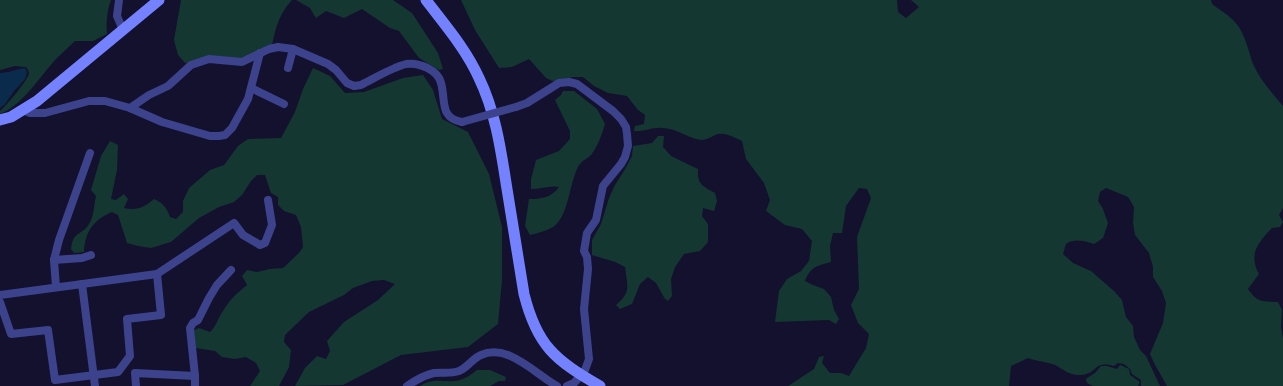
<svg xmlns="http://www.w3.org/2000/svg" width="1283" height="386" viewBox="0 0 1283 386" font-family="Poppins,sans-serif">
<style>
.green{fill:#143732}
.water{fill:#0b2b4d}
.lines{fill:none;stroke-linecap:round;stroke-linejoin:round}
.street{stroke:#3c438c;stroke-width:8}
.secondary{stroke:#7582ff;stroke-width:11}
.street-bridge{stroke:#3c438c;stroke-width:8}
</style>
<rect width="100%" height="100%" fill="#13112d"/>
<!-- green -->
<g class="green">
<path d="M0,0H111C107,11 106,22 107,34L93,41H75C69,47 63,52 57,58C41,75 22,106 0,114V111C6,106 29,79 29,73C29,72 27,67 26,67L15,66L0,70Z"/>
<path d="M181,0H292C279,14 276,27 272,45L244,60L231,58L185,63L178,55L174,40Z"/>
<polygon points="296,0 393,0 412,13 438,53 443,69 439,70 419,58 399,31 390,28 362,9 344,18 326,11 316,18 310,8"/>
<path d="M461,0H897L898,12L906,18L919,7L911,0H1211L1212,4C1233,19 1240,22 1248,48C1250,54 1251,60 1254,66C1261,81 1272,93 1283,106V208L1279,215L1283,222L1280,227L1272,228C1258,243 1248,254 1259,274L1248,289C1258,303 1261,301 1278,302L1282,310L1281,327L1283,339V386H1167L1154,363L1150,354L1163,323L1166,303L1162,291L1153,277V267L1149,253L1135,235L1133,223L1134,207L1128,197L1106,188L1100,192L1098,201L1103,209L1108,223L1103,238L1094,244C1084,241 1075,238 1066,244L1063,254L1073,263L1091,271L1114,291L1122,300L1126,317L1133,326L1134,337L1140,350L1146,356L1160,386H1141V380L1132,374L1130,369L1124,364L1118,363L1114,366C1093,360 1099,373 1081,375C1070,376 1063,369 1055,365C1047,362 1036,361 1028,358L1011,366L1009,386H788L814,369L819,357L824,356L822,363L830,373H841L849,376L866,348L869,334L858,323L851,305L859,289L857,237L871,198L867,189L859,188L846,206L842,233H833L830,246L831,262C817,266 811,266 805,281L813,285L824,289L831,297L834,310L839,319L836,324L829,320L775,322L779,291L787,279L801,271L809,261L812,241L802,229L785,225L766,211L770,200L764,183L746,159L742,141C735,138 724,131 715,135C711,137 706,140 701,140C687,138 676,128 662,128C652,127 645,132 634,131L635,126L644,124L645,115L638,110L627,96L608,93L594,86L583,77H573L555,82L546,78L529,59L512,67L499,68L475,30Z"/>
<path d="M313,68L330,76L345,93L364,92L403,78L423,75L433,90L442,119L468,132L489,174L502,227V280L498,324L468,347L401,355L343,385L295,386L305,368L317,356L326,359L330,351L327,341L344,322L378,300L395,284L384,280L372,281L353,288L344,295L309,312L285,335L284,342L291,350L289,367L279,386H250L260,371L256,363L246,357L235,359L222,357L215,351L196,348L194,330L199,328L210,332C216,327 218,318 223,311C229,300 237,293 247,285L242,276L247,270L257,272L270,269L283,268L299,253L303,247L301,227L296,215L284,211L278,205V197L271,193L265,175H257L251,181L242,195L234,202L219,207L199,218L171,242L151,248L138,246L127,243L118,215L112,212C93,220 85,232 84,252L74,253L71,249C73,230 82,236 89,224C94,217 94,204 96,196L91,190L101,156L110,141L118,145L117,170L111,199L116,200L124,194L128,199L124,208C138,211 144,207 154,199C163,203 167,208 170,217L176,219L183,212V201L189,188L210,170L224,165L238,146L248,139L281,138L295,112L303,89Z"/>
<path d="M563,91H574L597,109L605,124C602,134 598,146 591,155C587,159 581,161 578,167C569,184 569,216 553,227C546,231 538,233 530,235L525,226L529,199C541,199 551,198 559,187C551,185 541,189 531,189V179L536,160L559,151L570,139V131L555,100L561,95Z"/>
<path d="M658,136H664L663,147L671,156L698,169C697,184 702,186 715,193L717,201L714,211L703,208L702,216L708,224V242L700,251L684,254L675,267L671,279L672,296L668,301L665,299L656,283L648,277L640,284L632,304L620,309L616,305C632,291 627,286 625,267L615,262L592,255V240L601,224L609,198L615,185L624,171L632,156L633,146L652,143Z"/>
<polygon points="1120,365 1129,369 1130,375 1140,382 1138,386 1093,386 1087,383 1086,380 1087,378 1095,373 1101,366 1107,366 1117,369"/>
<path d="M477,370H490L506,377L505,381H499L490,386H420C434,378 440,382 454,381C462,381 471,375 477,370Z"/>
</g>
<!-- water -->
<path class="water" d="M25,68L27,72L25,79L14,91L5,104L0,108V73C9,73 16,69 25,68Z"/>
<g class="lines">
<!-- street -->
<g class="street">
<polyline points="119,0 117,16 123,30"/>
<polyline points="288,68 293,49"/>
<polyline points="251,88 284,104"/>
<polyline points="516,107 527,103 559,83 569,82 577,84 613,111 621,119 626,127 627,134 628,146 625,157 621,164 603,186 596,220 587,233 584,251 587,257 588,269 584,309 589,359 585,370 581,375 574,383 567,386"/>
<path d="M130,108L149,95L168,86L191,65L209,59L242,62L269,49L278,47L293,49L328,64L336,70L347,83L354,86L361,85C375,78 391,68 406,64C419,62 438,70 441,83C446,100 439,118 462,122"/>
<polyline points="23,110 30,113 45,113 89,101 105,101 130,108 162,122 210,136 219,136 225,135 232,128 248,99 260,53"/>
<polyline points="54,260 82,258 91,255"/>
<polyline points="82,284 95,386"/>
<polyline points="56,287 54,260 59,240 90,153"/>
<polyline points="0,295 157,274 234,223 243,235 260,245 265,243 272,225 268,200"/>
<polyline points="0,302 11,334 48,330 55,380 118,372 130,356 127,319 161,315 157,274"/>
<polyline points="136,386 135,373 195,376"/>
<polyline points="195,386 195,376 190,328 193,323 198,320 209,298 217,285 231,270"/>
<path d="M407,386C416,380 424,375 434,373C443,372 450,374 459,371C467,368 473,358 481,355C508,343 535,374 557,386"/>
</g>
<!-- secondary -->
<g class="secondary">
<path d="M426,0C445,25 466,49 479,78C496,113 501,151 507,189C513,224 518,259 524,294C537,346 555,360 600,386"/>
<polyline points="0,120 11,117 37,101 159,0"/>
</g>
<!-- street-bridge -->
<polyline class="street-bridge" points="462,122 516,107"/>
</g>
</svg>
